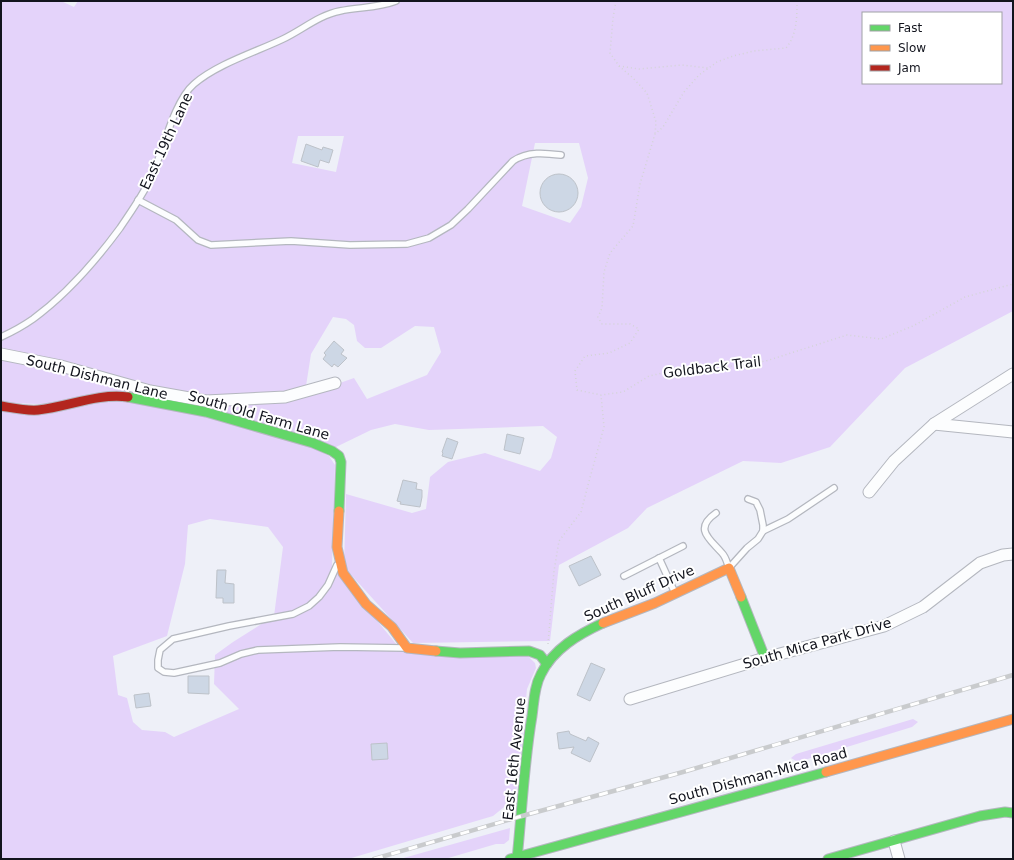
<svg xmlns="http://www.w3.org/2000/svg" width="1014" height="860" viewBox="0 0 1014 860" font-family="'DejaVu Sans',sans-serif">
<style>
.green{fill:#e4d3fa;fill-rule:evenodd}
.building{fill:#cdd7e5;stroke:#bdc2c9}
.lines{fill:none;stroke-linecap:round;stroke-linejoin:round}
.lane-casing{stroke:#b4b7bf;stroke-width:8}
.street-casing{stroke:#b4b7bf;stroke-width:13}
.fast-casing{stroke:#b4b7bf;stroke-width:11}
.slow-casing{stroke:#b4b7bf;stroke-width:11}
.jam-casing{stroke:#b4b7bf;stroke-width:11}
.path{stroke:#d4d4d7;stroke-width:1.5;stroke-dasharray:1 3;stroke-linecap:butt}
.lane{stroke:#fcfdfe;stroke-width:5.5}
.street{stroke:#fcfdfe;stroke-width:11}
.fast{stroke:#63d668;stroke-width:9}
.slow{stroke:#ff974d;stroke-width:9}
.jam{stroke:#b3261e;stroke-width:9}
.rail-casing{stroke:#c9cbcd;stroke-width:4.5}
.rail{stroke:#fff;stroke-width:3;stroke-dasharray:9;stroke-linecap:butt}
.labels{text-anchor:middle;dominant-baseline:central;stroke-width:4;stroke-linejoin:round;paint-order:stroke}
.street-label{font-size:14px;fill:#12141d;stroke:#fff}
</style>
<rect width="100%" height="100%" fill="#eef0f8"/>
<!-- green -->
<g class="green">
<path d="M1,1H61L74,7L78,1H1013V311L905,368L830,447L781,463L743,461L647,508L628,528L559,565L550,641L413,643L344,567L346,494L412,513L426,509L430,477L448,462L485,453L540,471L551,458L557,437L543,426L429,430L395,424L371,430L336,447L150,398L38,404L12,403L1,401ZM863,13H1001V83H863ZM298,136H344L336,172L292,163ZM535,143H579L588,178L581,207L570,223L522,206ZM333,317L346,319L354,325L357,341L365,348H381L415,326L434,327L441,352L427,375L367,399L354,378L309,394L306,386L311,354Z"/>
<path d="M110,399L194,413L312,447L329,456L335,465L332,566L402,651L528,656L535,663L536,668L527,689L518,783L514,799L493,816L348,859H1V412ZM210,519L268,527L283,547L274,616L233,642L215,655L214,684L239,709L174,737L165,732L142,730L133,722L127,698L118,695L113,656L167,636L185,564L188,525Z"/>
<polygon points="913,719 918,722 912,727 798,762 791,758 796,754"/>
<polygon points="510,828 509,840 504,844 496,844 445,859 400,859"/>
</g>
<!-- building -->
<g class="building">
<polygon points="306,144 322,150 323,147 333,150 329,163 320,160 318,167 301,161"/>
<circle cx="559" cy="193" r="19"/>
<polygon points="334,341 344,350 341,354 347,358 338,367 334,364 332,367 323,359 326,355 324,353"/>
<polygon points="507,434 524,438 520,454 504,450"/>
<polygon points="447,438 458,442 452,459 442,456 443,453 442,452"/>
<polygon points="403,480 417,483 416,489 422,490 422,497 420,507 400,504 401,502 397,501"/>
<polygon points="591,556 601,575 579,586 569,566"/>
<polygon points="217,570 226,570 225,583 234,584 234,603 223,603 223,598 216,598"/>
<polygon points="591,663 605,669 590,701 577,695"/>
<polygon points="188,676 209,676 209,694 188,693"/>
<polygon points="149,693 151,706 136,708 134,695"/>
<polygon points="569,731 570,734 586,741 588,737 599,743 590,762 571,753 574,747 559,749 557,733"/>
<polygon points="387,743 388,759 372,760 371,744"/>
</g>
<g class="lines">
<!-- lane casing -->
<g class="lane-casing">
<g id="lane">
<path d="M138,200L176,220L198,240L211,245L291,241L350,245L407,244L429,238L451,225L468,209L513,161C528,151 545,153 561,155"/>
<path d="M1,337C12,332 23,326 33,319C67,294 95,262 120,228C132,210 146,191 154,171C164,146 175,100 194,84C217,64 256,52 283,39C302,30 319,15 340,11C359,7 378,8 396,1"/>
<path d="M716,513C693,529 710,539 722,553C726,557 727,563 729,568L747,548L758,539L763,531V525L760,510L756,502L748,499"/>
<polyline points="763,531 788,519 834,488"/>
<polyline points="659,558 675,593"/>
<polyline points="337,565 328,585 319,597 309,606 293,614 229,626 173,639 160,650 158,660 158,668 164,672 174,673 220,663 241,654 258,650 340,647 405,648"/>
<polyline points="624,576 683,546"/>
</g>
</g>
<!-- street casing -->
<g class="street-casing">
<g id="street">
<polyline points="1,354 61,366 150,391 206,401 285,397 335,383"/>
<polyline points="934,424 1013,432"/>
<polyline points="869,492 894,461 934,424 1013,374"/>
<polyline points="630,699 765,658 884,626 923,607 980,563 1003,555 1013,554"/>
<polyline points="894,841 899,859"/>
</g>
</g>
<!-- fast casing -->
<g class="fast-casing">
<g id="fast">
<polyline points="128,397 206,412 313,443 332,451 339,456 341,462 339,511"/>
<polyline points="741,597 765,658"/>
<polyline points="436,651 460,653 529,651 540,655 547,664"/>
<polyline points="510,859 826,772"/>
<path d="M517,859C522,811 524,763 532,716C534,702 534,687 541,674C553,649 579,634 603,623"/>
<polyline points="828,859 980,816 1005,812 1013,813"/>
</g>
</g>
<!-- slow casing -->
<g class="slow-casing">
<g id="slow">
<polyline points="339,511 337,547 343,573 366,604 392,627 407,648 436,651"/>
<polyline points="603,623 655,603 729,568 741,597"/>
<polyline points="826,772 1013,719"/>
</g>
</g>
<!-- jam casing -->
<g class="jam-casing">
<path id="jam" d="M1,406C13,408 26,411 38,410C68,407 97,393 128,397"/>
</g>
<!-- path -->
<g class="path">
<polyline points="616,1 613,18 610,53 619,66 633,78 647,93 656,122 655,134"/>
<path d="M797,1C797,17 797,35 786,48L754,51L733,56L717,62L699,75L684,92L663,127L655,134L640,184L633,226L610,253L604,272L602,308L598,317L602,324H630L639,329L630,343L609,353L585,356L575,371L577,390L601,395L623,392L649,376L677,370L711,369L766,361L847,335L881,339L913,326L965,297L1013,284"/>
<polyline points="619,66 639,69 682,65 708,68"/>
<polyline points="548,644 554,571 559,541 581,512 588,485 604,427 601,395"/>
</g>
<!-- lane -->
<use href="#lane" class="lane"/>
<!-- street -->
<use href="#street" class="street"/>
<!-- fast -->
<use href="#fast" class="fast"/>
<!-- slow -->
<use href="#slow" class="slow"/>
<!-- jam -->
<use href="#jam" class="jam"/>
<!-- rail casing -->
<g class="rail-casing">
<polyline id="rail" points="374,859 522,816 683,772 1013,675"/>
</g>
<!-- rail -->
<use href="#rail" class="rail"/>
</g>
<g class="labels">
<!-- street labels -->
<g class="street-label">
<text transform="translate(166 141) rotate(-65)">East 19th Lane</text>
<text transform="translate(712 367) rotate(-7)">Goldback Trail</text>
<text transform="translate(97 377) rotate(14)">South Dishman Lane</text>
<text transform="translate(259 415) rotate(16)">South Old Farm Lane</text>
<text transform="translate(639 593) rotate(-24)">South Bluff Drive</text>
<text transform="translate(817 643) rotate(-16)">South Mica Park Drive</text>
<text transform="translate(514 759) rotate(-84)">East 16th Avenue</text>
<text transform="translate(758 776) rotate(-15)">South Dishman-Mica Road</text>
</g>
</g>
<!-- border -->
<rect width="1014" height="860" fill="none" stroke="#12141d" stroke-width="4"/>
<!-- legend -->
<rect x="862" y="12" width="140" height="72" fill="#ffffff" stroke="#a0a1a5"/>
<rect x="870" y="25" width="20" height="6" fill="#63d668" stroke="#a0a1a5"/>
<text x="898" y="32" font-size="12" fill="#12141d">Fast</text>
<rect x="870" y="45" width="20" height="6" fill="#ff974d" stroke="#a0a1a5"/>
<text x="898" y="52" font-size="12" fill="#12141d">Slow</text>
<rect x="870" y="65" width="20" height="6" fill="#b3261e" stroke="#a0a1a5"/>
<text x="898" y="72" font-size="12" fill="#12141d">Jam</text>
</svg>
